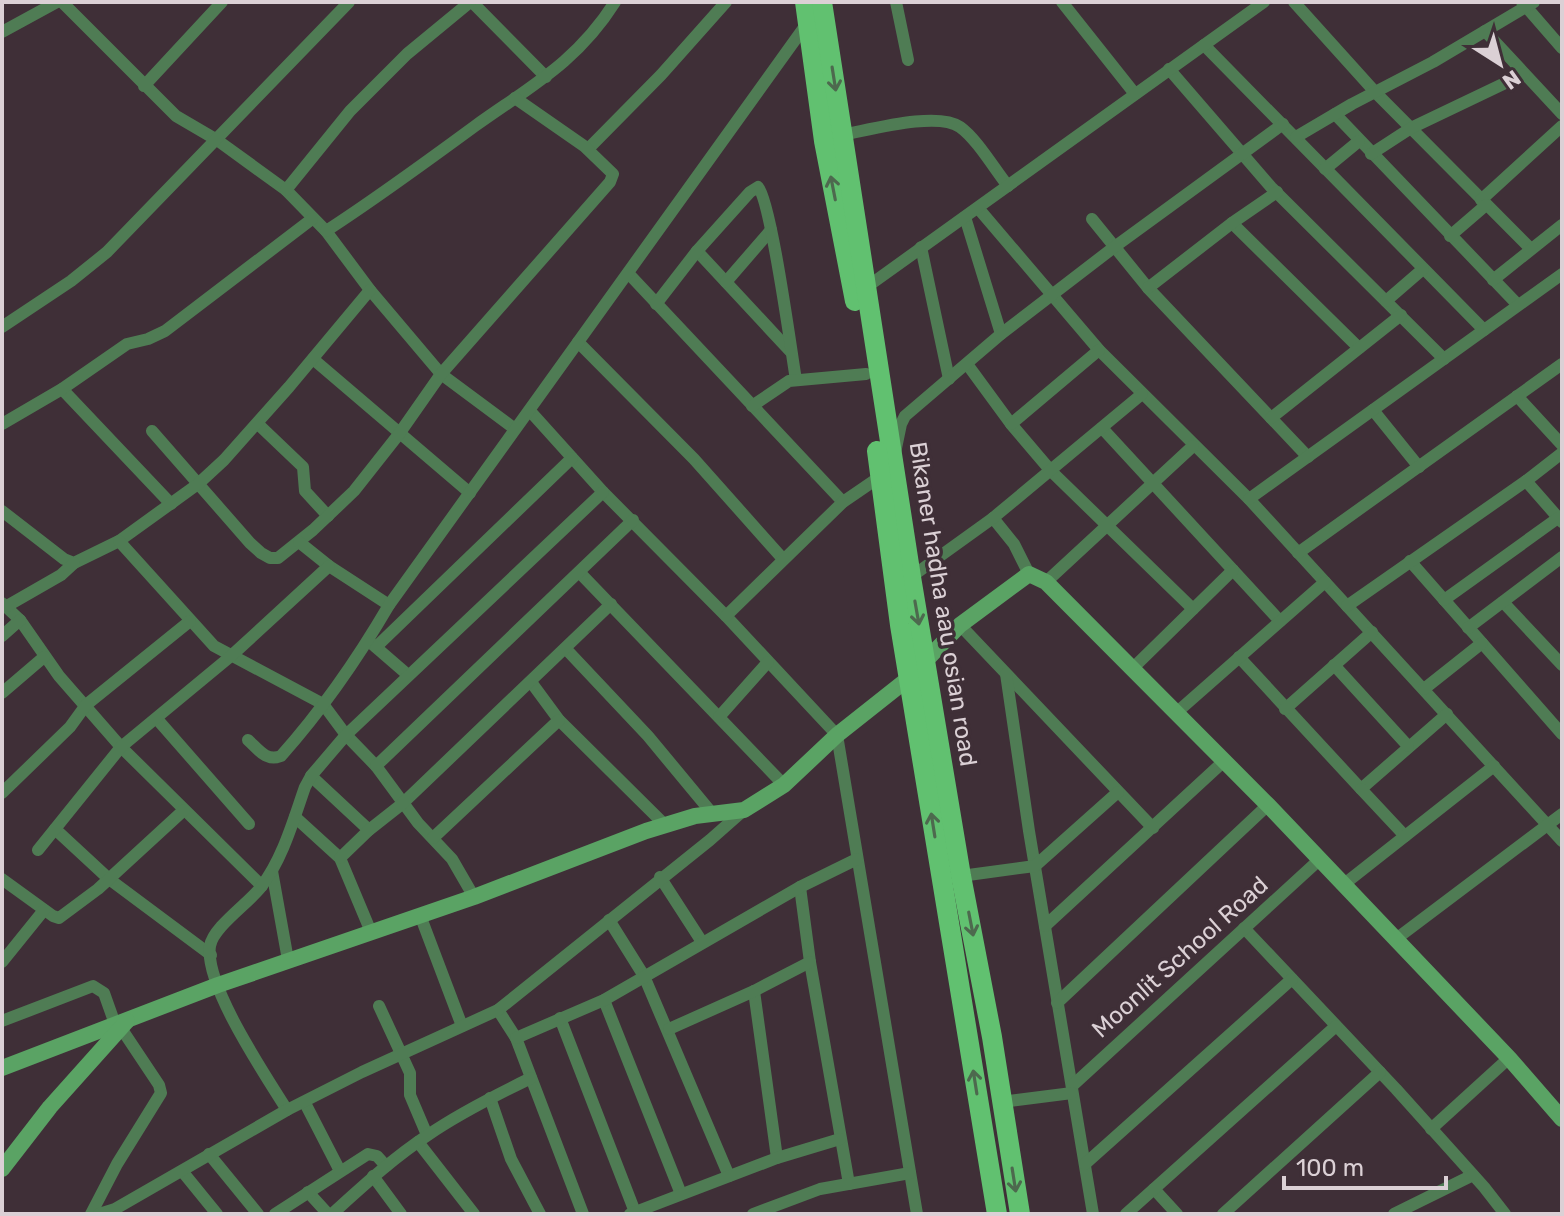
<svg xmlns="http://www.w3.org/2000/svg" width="1564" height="1216" viewBox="0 0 1564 1216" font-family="Rubik,sans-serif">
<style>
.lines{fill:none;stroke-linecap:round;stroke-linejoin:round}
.street{stroke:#4f7c54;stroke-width:12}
.secondary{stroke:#5aa364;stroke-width:16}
.primary{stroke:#61c170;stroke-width:20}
.oneway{stroke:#4d694e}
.labels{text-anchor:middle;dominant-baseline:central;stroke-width:7;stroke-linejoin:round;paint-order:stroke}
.street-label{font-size:24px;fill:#dbd0d5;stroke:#3f2f37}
</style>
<rect width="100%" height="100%" fill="#3f2f37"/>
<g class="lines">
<!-- street -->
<g class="street">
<polyline points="62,2 176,116 217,140 286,190 326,231 370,290 441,374 515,429"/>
<polyline points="472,2 546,77"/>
<polyline points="896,2 908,60"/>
<polyline points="1062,2 1135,94"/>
<polyline points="1294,2 1376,93 1531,249"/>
<polyline points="1522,2 1562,48"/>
<polyline points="1485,31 1562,114"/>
<polyline points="2,32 57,2"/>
<polyline points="1204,45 1484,330"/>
<polyline points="1169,69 1271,187 1444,359"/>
<polyline points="144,86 222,2"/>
<polyline points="1335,114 1518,305"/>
<path d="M842,135C870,130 937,111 960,127C977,139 995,170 1008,186"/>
<polyline points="1296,137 1352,104 1433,62 1534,2"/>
<polyline points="588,149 661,75 726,2"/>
<polyline points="1371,154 1411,128 1524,74"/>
<polyline points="1325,169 1359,141"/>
<polyline points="286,190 350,111 407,54 470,2"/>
<polyline points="1481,200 1562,126"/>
<polyline points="978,208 1099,350 1249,499 1562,841"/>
<polyline points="965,217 1001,334"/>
<polyline points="1092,219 1148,288 1308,457"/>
<polyline points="1232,223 1359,348"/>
<path d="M326,231C377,198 426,162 475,126C531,86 577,62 615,2"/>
<polyline points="1450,236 1486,205"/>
<polyline points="921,247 949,379"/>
<polyline points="697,251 790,351"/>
<polyline points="628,273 843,502"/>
<polyline points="1493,280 1562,225"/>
<polyline points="726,282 771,230"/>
<polyline points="1148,288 1232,223 1277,192"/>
<polyline points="864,289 1264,2"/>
<polyline points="1386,301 1423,269"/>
<path d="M656,304L697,251L750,192L758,187C771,201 791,350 796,380"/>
<polyline points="2,327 71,281 107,252 349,2"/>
<polyline points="578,342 694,459 783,559"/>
<polyline points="313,359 470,493"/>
<polyline points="967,364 1011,424 1051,471 1193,609"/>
<polyline points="62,389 171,504"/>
<polyline points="1517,396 1562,445"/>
<polyline points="752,406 789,381 866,374"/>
<polyline points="1373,410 1419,467"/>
<polyline points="530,411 603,492 726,616 837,735 917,1214"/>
<polyline points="1271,418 1401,315"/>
<polyline points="2,424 62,389 127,344 148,339 165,331 312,219"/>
<polyline points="258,424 303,467 305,491 328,516"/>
<polyline points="1011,424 1099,350"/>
<polyline points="1102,428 1280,621"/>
<polyline points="152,431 250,543 261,553 270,558 278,558 313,530 354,491 399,434 441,374 610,182 613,174 584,146 515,98"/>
<polyline points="895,453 901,424 905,416 1001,334 1113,248 1283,124"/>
<polyline points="1526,481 1562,522"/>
<polyline points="1249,499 1562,274"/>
<polyline points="2,511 64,559 74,563 119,541 198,484 224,460 289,387 370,290"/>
<polyline points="993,518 1014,544 1029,574"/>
<polyline points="119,541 214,646 323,704 346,735 376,766 418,823 452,859 474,897"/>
<polyline points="299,542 329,566 389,605"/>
<polyline points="1298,553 1562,364"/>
<polyline points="1410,561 1562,734"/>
<polyline points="580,573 784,785"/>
<polyline points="911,577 993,518 1142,394"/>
<polyline points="1046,582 1193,446"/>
<polyline points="1444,600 1558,518"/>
<polyline points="1503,602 1562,665"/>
<polyline points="2,603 20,620 59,676 121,747 262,886"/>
<polyline points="7,606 61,575 74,563"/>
<polyline points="1347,606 1526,481 1562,453"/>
<polyline points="726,616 843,502 881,476"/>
<polyline points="960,625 1153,828"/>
<polyline points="1468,628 1562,557"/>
<polyline points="2,636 20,620"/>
<polyline points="371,643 408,675"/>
<polyline points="376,647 572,458"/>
<polyline points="566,649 648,736 711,812"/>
<polyline points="1239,657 1361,789 1447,714"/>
<polyline points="1334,665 1408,746"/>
<polyline points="1133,668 1233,570"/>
<polyline points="1006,674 1029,831 1093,1214"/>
<polyline points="531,682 559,720 665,825"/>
<polyline points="1424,689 1482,643"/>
<polyline points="2,693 44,657"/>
<polyline points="1285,709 1372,632"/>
<polyline points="1176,713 1325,582"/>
<polyline points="719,717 768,662"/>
<polyline points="157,719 249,824"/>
<path d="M248,740C258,749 266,762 281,756C322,710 358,658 389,605L808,22"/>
<polyline points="376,766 633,520"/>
<polyline points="311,776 369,830"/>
<polyline points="1361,789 1405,836"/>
<polyline points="2,793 70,727 86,705 190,621"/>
<polyline points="295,817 340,858 371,932"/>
<polyline points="55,829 109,879 211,955"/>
<polyline points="433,838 559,720"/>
<polyline points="38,850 121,747 231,656 329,566"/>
<polyline points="340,858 369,830 402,804 611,604"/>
<polyline points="272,871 288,960"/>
<polyline points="961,876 1035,866 1118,792"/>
<polyline points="660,877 702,942"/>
<polyline points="2,879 53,916 59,918 98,889 184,810"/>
<polyline points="1343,885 1494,766"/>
<polyline points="800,887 810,962 849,1184"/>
<polyline points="420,915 462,1026"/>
<polyline points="609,920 644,976 729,1176"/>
<polyline points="1045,926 1223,762"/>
<polyline points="1244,928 1396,1089 1484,1187 1505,1214"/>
<polyline points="1396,939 1562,814"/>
<polyline points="2,962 44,910"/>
<polyline points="754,991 777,1158"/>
<polyline points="604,1000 681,1194"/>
<polyline points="1057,1003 1268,805"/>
<polyline points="379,1006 410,1073 410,1095 427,1135"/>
<polyline points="498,1010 516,1038 583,1214"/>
<polyline points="560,1018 635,1212"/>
<polyline points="2,1021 93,986 104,993 115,1024"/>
<polyline points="669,1029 754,991 810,962"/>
<polyline points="516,1038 604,1000 800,887 857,859"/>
<polyline points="1072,1086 1319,860"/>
<polyline points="490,1098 511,1159 540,1214"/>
<polyline points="1001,1102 1072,1093"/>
<polyline points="305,1103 340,1171"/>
<path d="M287,1110C266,1076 204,985 210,946C213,927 249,903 261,887C283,858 293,821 305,787L311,776L346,735L603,492"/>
<polyline points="1431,1129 1509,1058"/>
<polyline points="418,1142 474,1214"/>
<polyline points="209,1154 258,1214"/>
<polyline points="1085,1164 1292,979"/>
<polyline points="182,1171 217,1214"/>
<polyline points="373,1176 401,1214"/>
<polyline points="1154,1189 1177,1214"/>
<polyline points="308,1192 328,1214"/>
<polyline points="91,1214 117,1164 161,1093 159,1085 121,1028"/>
<polyline points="99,1214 115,1209 287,1110 362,1072 498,1010 710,840 744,810"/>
<polyline points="275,1214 368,1154 377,1156 386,1166"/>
<path d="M332,1214C363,1186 393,1158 428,1135C460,1113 496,1095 531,1078"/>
<polyline points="630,1214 777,1158 840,1139"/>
<polyline points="753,1214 820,1189 910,1173"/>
<polyline points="1126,1214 1336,1026"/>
<polyline points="1223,1214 1380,1072"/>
<polyline points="1394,1214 1473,1175"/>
</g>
<!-- secondary -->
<g class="secondary">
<polyline points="2,1068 218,985 474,897 646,831 695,816 744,810 784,785 837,735 909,678 960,625 1029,574 1046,582 1268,805 1509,1058 1562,1119"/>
<polyline points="2,1169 50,1107 127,1021"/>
</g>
<!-- primary -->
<g class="primary">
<polyline points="805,2 824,141 855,301"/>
<polyline points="822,2 911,577 961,876 992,1037 1020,1214"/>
<polyline points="877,451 900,625 997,1214"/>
</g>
</g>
<!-- one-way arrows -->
<defs><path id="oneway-shaft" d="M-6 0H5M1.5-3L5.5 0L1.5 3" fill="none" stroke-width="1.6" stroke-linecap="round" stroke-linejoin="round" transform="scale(2)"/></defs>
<g class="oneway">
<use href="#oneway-shaft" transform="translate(834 79) rotate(81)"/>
<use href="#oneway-shaft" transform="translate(833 188) rotate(-101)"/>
<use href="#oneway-shaft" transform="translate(917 613) rotate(80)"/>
<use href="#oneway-shaft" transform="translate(933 825) rotate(-99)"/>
<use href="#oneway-shaft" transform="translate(971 924) rotate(79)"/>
<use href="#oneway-shaft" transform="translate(975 1082) rotate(-99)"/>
<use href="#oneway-shaft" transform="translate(1014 1180) rotate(81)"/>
</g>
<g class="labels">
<!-- street labels -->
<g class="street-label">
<text transform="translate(943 604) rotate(81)">Bikaner hadha aau osian road</text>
<text transform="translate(1180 957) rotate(-42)">Moonlit School Road</text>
</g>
</g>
<!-- border -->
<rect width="1564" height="1216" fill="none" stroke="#dbd0d5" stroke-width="8"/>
<!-- north arrow -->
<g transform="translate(1500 64) rotate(144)" stroke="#3f2f37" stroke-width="6" paint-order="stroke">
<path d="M0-6L14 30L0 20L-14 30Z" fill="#dbd0d5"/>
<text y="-12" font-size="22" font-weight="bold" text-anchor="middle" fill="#dbd0d5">N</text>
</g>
<!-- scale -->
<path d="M1284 1176v12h162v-12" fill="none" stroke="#dbd0d5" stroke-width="4"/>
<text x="1296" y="1176" font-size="24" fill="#dbd0d5" stroke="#3f2f37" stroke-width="6" paint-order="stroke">100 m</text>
</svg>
